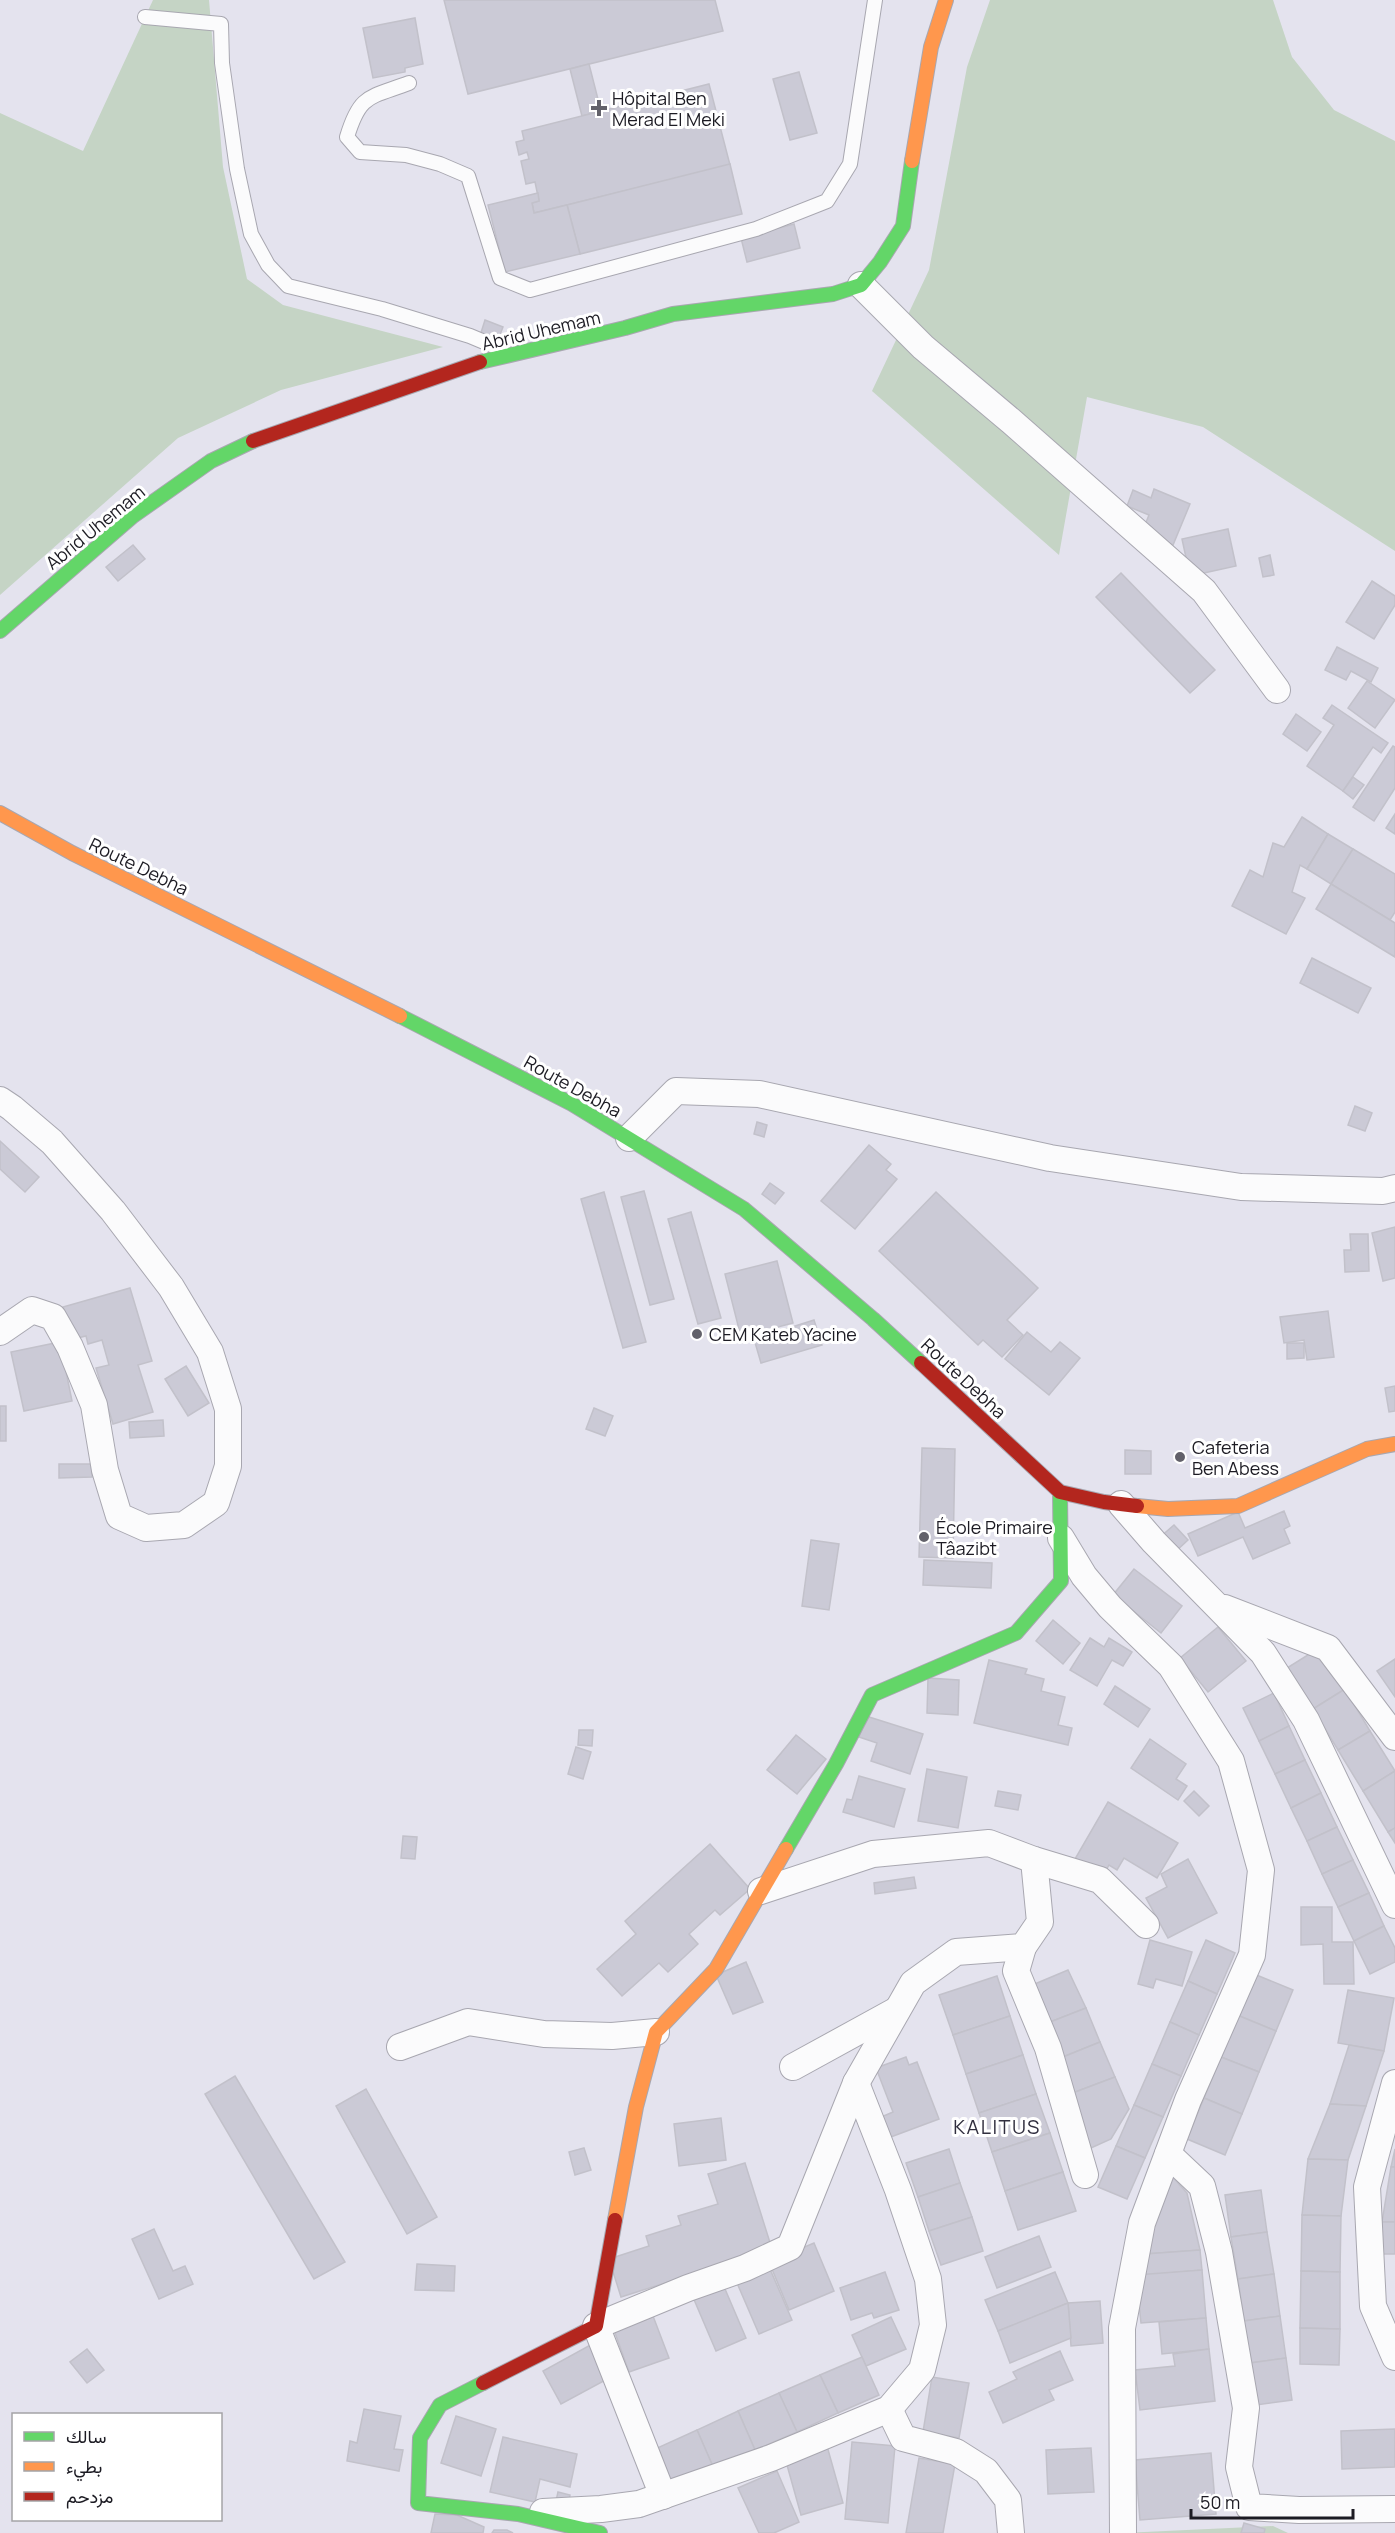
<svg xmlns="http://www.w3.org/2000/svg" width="1395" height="2533" viewBox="0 0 1395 2533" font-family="Manrope,Vazirmatn,sans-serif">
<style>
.green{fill:#c5d4c5}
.building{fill:#cbcad6;stroke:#c2c1ca;stroke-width:1.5}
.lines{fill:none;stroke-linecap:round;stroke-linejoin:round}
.lane-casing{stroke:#a8a7b0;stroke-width:16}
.street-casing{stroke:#a8a7b0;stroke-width:28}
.fast-casing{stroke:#a8a7b0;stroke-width:16}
.slow-casing{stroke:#a8a7b0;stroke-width:16}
.jam-casing{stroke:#a8a7b0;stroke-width:16}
.lane{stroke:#fbfbfc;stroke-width:14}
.street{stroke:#fbfbfc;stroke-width:26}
.fast{stroke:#63d668;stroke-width:14}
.slow{stroke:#ff974d;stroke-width:14}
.jam{stroke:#b3261e;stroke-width:14}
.poi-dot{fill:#62616a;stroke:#fff;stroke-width:2}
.labels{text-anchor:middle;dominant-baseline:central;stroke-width:6;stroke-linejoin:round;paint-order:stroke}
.poi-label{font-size:18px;fill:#1c1b23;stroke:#fff;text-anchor:start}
.street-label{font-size:18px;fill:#1c1b23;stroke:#fff}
.neighbourhood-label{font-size:20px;letter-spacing:1.5px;fill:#312f3f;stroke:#fff}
</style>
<rect width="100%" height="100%" fill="#e4e3ee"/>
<!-- green -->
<g class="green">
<polygon points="153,0 209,0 223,167 247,279 283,305 443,347 281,390 178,438 0,595 0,113 83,151"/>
<polygon points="990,0 1273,0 1292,57 1334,110 1395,141 1395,551 1203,427 1087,397 1059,555 872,391 929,270 967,67"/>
<polygon points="1273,2526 1288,2533 1123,2533"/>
</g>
<!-- building -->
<g class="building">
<polygon points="444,0 715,0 723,31 468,94"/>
<polygon points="415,18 423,64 405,68 405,72 373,78 363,28"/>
<polygon points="589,64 601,111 582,116 570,69"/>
<polygon points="799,72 817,133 790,140 773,79"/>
<polygon points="709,84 730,165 534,213 532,203 539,201 535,182 526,184 521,161 529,159 527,152 519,155 516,142 524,140 522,131"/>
<polygon points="730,164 742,214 580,254 567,205"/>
<polygon points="538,193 539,201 532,203 534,213 567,205 580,254 505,272 488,205"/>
<polygon points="794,224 800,248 747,262 741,238"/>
<polygon points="485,320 503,327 496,345 479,339"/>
<polygon points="1154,489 1190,504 1173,545 1142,532 1149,515 1127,506 1133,490 1151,498"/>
<polygon points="1228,529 1236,566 1190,576 1182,539"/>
<polygon points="133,545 145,559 118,581 106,567"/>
<polygon points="1270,555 1274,575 1263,577 1259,558"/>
<polygon points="1121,573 1215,670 1190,693 1096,597"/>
<polygon points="1372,581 1395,596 1395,605 1374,639 1346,622"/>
<polygon points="1337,647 1378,668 1371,682 1351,671 1346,680 1325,670"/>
<polygon points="1367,681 1395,700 1375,728 1348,708"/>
<polygon points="1332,705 1388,743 1381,753 1373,747 1343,791 1307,766 1334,725 1323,718"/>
<polygon points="1296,714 1321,732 1307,751 1283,734"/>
<polygon points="1393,746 1395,747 1395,788 1374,821 1353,807"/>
<polygon points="1353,777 1364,785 1353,799 1343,791"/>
<polygon points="1395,814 1395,834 1386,828"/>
<polygon points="1302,817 1328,834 1307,869 1300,865 1292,892 1305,898 1286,934 1232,906 1250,870 1263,877 1273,843 1284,847"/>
<polygon points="1328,834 1353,849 1331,884 1307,869"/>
<polygon points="1353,849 1395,874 1395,912 1390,920 1331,884"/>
<polygon points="1331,884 1395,923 1395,957 1316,909"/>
<polygon points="1312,958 1371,988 1358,1013 1300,983"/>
<polygon points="1355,1106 1372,1113 1365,1131 1348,1125"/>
<polygon points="757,1122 767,1125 764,1137 754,1134"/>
<polygon points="0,1141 39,1177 25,1192 0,1169"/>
<polygon points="869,1145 891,1164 886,1170 897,1179 855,1229 821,1201"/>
<polygon points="770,1183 784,1193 775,1204 762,1194"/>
<polygon points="644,1191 674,1299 650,1305 621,1197"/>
<polygon points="604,1192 646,1342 623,1348 581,1199"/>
<polygon points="936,1192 1038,1288 1007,1320 1023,1335 1002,1357 983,1340 978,1345 879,1251"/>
<polygon points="691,1212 721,1318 698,1324 668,1219"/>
<polygon points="1395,1227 1395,1278 1383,1281 1372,1233"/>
<polygon points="1350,1234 1368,1234 1369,1271 1345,1272 1344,1250 1351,1250"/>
<polygon points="777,1261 793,1323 741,1337 725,1274"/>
<polygon points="130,1288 152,1361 138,1365 153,1412 113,1424 96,1368 109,1365 102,1340 88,1344 86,1336 73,1339 63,1307"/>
<polygon points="1328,1311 1334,1357 1307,1360 1304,1340 1284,1343 1280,1317"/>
<polygon points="814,1320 822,1345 761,1363 754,1339"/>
<polygon points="1027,1332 1051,1352 1060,1342 1080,1358 1049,1395 1005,1359"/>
<polygon points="60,1342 72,1401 24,1411 11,1352"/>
<polygon points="1287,1343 1304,1343 1304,1358 1287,1359"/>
<polygon points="186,1366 209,1403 188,1416 165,1379"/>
<polygon points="1395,1386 1395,1411 1389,1412 1385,1388"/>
<rect x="0" y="1406" width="6" height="35"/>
<polygon points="594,1408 613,1416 605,1436 586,1429"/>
<polygon points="163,1420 164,1436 130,1438 129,1422"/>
<polygon points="922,1448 955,1449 953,1558 919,1557"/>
<polygon points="1125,1450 1151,1451 1151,1474 1125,1474"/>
<polygon points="59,1464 91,1464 92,1477 59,1478"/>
<polygon points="1284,1511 1290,1526 1284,1529 1290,1543 1253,1559 1243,1537 1198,1556 1188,1534 1238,1512 1245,1528"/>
<polygon points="1174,1525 1188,1540 1174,1553 1159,1538"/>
<polygon points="811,1540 839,1544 829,1610 802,1606"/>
<polygon points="924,1560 992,1563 991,1588 923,1585"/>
<polygon points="1134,1569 1182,1606 1161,1633 1113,1595"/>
<polygon points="1053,1620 1080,1643 1063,1664 1036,1641"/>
<polygon points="1218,1627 1246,1661 1208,1692 1180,1658"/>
<polygon points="1090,1638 1104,1647 1109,1638 1132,1652 1123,1666 1112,1660 1097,1686 1070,1670"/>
<polygon points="1319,1648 1345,1689 1313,1709 1287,1668"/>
<polygon points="1395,1659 1395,1697 1377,1671"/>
<polygon points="989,1660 1027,1669 1025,1674 1044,1679 1041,1691 1065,1697 1058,1725 1072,1728 1068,1745 974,1723"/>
<polygon points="928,1678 959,1680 958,1715 927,1713"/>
<polygon points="1115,1686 1150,1709 1138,1727 1104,1704"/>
<polygon points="1345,1689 1370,1731 1338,1750 1313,1709"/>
<polygon points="1274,1693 1289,1726 1259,1741 1243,1708"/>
<polygon points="866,1716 923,1734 910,1774 871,1761 877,1743 859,1737"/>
<polygon points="1289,1726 1305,1760 1275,1774 1259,1741"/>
<polygon points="579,1730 593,1730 592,1746 578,1745"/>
<polygon points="1370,1731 1395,1771 1363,1791 1338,1750"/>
<polygon points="796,1735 826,1759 797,1794 767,1770"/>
<polygon points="1150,1739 1186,1764 1176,1779 1187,1786 1178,1800 1131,1768"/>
<polygon points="576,1747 591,1752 583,1779 568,1774"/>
<polygon points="1305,1760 1321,1793 1291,1808 1275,1774"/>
<polygon points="927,1769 967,1777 958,1828 918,1821"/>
<polygon points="1395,1771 1395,1828 1388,1832 1363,1791"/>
<polygon points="859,1776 905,1789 894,1827 843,1812 847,1799 852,1800"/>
<polygon points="998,1791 1021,1795 1018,1810 995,1806"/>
<polygon points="1194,1791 1209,1806 1199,1816 1184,1801"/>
<polygon points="1321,1793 1337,1827 1307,1841 1291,1808"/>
<polygon points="1108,1802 1178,1843 1157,1878 1124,1858 1117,1870 1109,1865 1103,1876 1075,1859"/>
<polygon points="1337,1827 1353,1860 1322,1874 1307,1841"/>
<polygon points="1395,1828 1395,1843 1388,1832"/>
<polygon points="403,1836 417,1837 415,1859 401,1858"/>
<polygon points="710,1844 750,1889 720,1915 715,1910 689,1934 698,1944 668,1972 659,1963 622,1996 597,1969 636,1934 625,1921"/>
<polygon points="1188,1859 1217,1913 1168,1938 1146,1898 1167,1887 1161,1874"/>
<polygon points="1353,1860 1369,1893 1338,1907 1322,1874"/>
<polygon points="914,1877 916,1888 875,1894 874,1883"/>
<polygon points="1369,1893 1384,1926 1354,1941 1338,1907"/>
<polygon points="1301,1907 1332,1907 1332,1942 1353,1942 1354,1984 1324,1984 1323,1944 1301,1945"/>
<polygon points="1384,1926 1395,1948 1395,1962 1370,1974 1354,1941"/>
<polygon points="1150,1940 1192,1952 1182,1986 1156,1979 1153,1988 1138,1984"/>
<polygon points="1206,1940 1235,1953 1217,1994 1188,1981"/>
<polygon points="746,1962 763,2002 733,2014 716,1975"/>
<polygon points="1068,1970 1086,2008 1045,2024 1030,1986"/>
<polygon points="1254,1974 1293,1990 1276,2031 1237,2015"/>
<polygon points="997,1976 1010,2016 953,2035 939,1995"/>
<polygon points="1188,1981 1217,1994 1199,2035 1170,2022"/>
<polygon points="1348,1990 1394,1998 1384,2051 1338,2043"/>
<polygon points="1086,2008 1100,2042 1058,2059 1045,2024"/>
<polygon points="1237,2015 1276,2031 1259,2072 1221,2057"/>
<polygon points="1010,2016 1023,2055 966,2074 953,2035"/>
<polygon points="1170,2022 1199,2035 1181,2076 1152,2064"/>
<polygon points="1100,2042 1115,2077 1070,2094 1058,2059"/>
<polygon points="1349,2045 1384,2051 1366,2106 1330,2104"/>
<polygon points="1023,2055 1036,2094 979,2113 966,2074"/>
<polygon points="906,2057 909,2065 917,2062 939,2119 880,2141 872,2121 893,2112 876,2068"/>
<polygon points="1221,2057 1259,2072 1242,2114 1204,2098"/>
<polygon points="1152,2064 1181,2076 1163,2117 1134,2105"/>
<polygon points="235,2076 345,2262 314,2279 205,2094"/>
<polygon points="1115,2077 1129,2109 1111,2139 1091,2148 1070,2094"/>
<polygon points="366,2089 437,2217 407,2234 336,2106"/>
<polygon points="1036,2094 1050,2133 992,2152 979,2113"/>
<polygon points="1204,2098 1242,2114 1225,2155 1187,2139"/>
<polygon points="1330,2104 1366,2106 1348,2160 1308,2159"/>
<polygon points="1134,2105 1163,2117 1145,2158 1116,2146"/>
<polygon points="721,2118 726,2160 679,2166 674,2124"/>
<polygon points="1050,2133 1063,2172 1005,2191 992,2152"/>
<polygon points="1116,2146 1145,2158 1127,2199 1098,2187"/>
<polygon points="584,2148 591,2170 575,2175 569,2152"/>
<polygon points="949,2149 960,2183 918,2197 906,2163"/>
<polygon points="1395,2149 1395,2167 1391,2167"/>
<polygon points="1308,2159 1348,2160 1341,2216 1302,2215"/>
<polygon points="745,2163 772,2249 621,2297 609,2259 649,2246 646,2236 681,2225 678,2216 718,2204 708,2174"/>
<polygon points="1391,2167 1395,2167 1395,2222 1382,2222"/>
<polygon points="1063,2172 1076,2211 1018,2230 1005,2191"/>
<polygon points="1171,2175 1187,2193 1200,2250 1145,2254"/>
<polygon points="960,2183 972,2217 929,2231 918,2197"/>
<polygon points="1261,2190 1267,2232 1231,2237 1225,2195"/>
<polygon points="1302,2215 1341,2216 1340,2272 1301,2271"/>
<polygon points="972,2217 983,2251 941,2265 929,2231"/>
<polygon points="1382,2222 1395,2222 1395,2254 1381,2254"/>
<polygon points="154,2229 173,2271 185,2266 193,2284 159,2299 132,2239"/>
<polygon points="1267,2232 1274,2274 1238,2279 1231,2237"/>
<polygon points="1039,2236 1051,2267 997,2288 985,2257"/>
<polygon points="814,2243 834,2291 789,2310 769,2262"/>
<polygon points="1200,2250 1202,2270 1146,2275 1145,2254"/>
<polygon points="417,2264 455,2266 454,2291 415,2290"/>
<polygon points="770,2269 792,2320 759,2334 737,2283"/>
<polygon points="1202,2270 1206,2318 1141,2323 1136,2275"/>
<polygon points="1301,2271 1340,2272 1340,2329 1300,2328"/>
<polygon points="885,2272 899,2310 874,2318 872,2313 851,2320 840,2288"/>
<polygon points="1055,2272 1068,2303 998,2331 985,2300"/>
<polygon points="1274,2274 1280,2316 1244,2321 1238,2279"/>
<polygon points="722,2282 746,2338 716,2351 692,2295"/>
<polygon points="1100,2301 1103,2343 1071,2346 1068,2303"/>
<polygon points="1068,2303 1071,2338 1010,2363 998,2331"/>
<polygon points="653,2316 669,2358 629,2372 614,2330"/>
<polygon points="1280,2316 1286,2358 1250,2363 1244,2321"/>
<polygon points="891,2317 906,2349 866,2366 852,2335"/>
<polygon points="1206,2318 1209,2349 1162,2354 1159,2322"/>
<polygon points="1300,2328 1340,2329 1339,2365 1300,2364"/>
<polygon points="594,2343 613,2376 561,2404 543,2371"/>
<polygon points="87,2349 104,2370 87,2383 70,2362"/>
<polygon points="1209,2349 1215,2401 1140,2410 1135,2370 1175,2366 1173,2354"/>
<polygon points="1060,2351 1073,2380 1049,2390 1054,2400 1003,2423 989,2392 1017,2379 1013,2372"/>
<polygon points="862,2357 879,2395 838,2413 820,2375"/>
<polygon points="1286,2358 1292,2400 1256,2405 1250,2363"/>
<polygon points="820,2375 838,2413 797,2432 779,2393"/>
<polygon points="932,2377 969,2383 959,2438 923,2432"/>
<polygon points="779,2393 797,2432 755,2450 738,2411"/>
<polygon points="364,2409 401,2416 394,2449 403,2450 399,2471 347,2461 350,2441 357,2443"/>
<polygon points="738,2411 755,2450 714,2469 697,2430"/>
<polygon points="456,2416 496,2429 481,2476 441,2463"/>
<polygon points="1395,2429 1395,2467 1342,2469 1341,2431"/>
<polygon points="697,2430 714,2469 673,2487 655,2449"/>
<polygon points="503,2437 577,2454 570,2487 540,2479 535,2502 490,2492"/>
<polygon points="852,2442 895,2446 888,2523 845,2519"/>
<polygon points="827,2446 843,2503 801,2515 785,2458"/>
<polygon points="1091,2448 1094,2492 1048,2494 1046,2450"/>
<polygon points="1211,2453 1216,2514 1140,2520 1135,2460"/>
<polygon points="919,2458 955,2464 943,2533 906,2533"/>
<polygon points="777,2471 799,2522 774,2533 759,2533 738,2488"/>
<polygon points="558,2492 570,2495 568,2504 556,2501"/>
<polygon points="435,2514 457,2515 484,2527 483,2533 431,2533"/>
<polygon points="1244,2523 1265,2529 1264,2533 1241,2533"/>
<polygon points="494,2530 507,2530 513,2533 492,2533"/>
</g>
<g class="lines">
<!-- lane casing -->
<g class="lane-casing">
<g id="lane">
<polyline points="145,17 221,24 222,63 237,169 251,234 268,265 288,286 382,309 470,336 501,349"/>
<path d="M409,83C369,98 360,94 347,137L360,152L406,155L440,164L468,176L500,278L530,290L756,229L827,201L850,164L875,0"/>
</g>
</g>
<!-- street casing -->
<g class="street-casing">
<g id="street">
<polyline points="861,285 923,347 1011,421 1204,591 1277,690"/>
<polyline points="0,1100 12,1108 52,1142 113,1211 171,1287 210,1352 228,1409 228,1466 216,1503 184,1525 146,1528 119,1516 105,1470 94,1405 70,1347 53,1317 32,1310 0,1332"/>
<polyline points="629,1138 676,1091 759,1094 1050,1158 1241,1187 1383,1191 1395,1188"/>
<polyline points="1121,1504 1154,1542 1263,1653 1306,1720 1395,1905"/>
<polyline points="1061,1538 1084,1576 1110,1607 1171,1666 1231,1761 1261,1870 1252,1955 1188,2100 1142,2223 1122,2328 1123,2533"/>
<polyline points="1225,1608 1328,1648 1395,1737"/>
<polyline points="761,1891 873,1854 989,1843 1034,1860 1100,1880 1146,1925"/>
<polyline points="1023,1947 1016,1971 1048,2048 1085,2175"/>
<polyline points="400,2047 468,2022 544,2034 612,2036 656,2032"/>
<polyline points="793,2067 897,2010"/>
<polyline points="1395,2083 1367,2187 1373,2306 1395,2357"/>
<polyline points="1168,2154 1202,2186 1219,2252 1246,2408 1239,2467 1249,2507 1299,2510 1395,2509"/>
<polyline points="889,2409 903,2438 956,2452 986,2471 1008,2500 1011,2533"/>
<polyline points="663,2496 596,2326 688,2288 745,2268 790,2247 856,2083 913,1983 956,1952 1023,1947 1040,1922 1034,1860"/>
<polyline points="543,2512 601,2509 639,2504 771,2458 889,2409 922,2370 933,2325 928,2279 898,2190 856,2083"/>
</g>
</g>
<!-- fast casing -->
<g class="fast-casing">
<g id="fast">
<polyline points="480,362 625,328 673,314 833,294 861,285 880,262 903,226 912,161"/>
<polyline points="0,631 133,516 211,461 253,441"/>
<polyline points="400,1016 572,1104 744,1209 873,1319 921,1363"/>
<polyline points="786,1849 836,1764 872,1695 1016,1633 1061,1581 1060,1492"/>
<polyline points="483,2383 440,2405 420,2438 418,2503 518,2514 600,2533"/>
</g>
</g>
<!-- slow casing -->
<g class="slow-casing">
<g id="slow">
<polyline points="912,161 931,47 946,0"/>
<polyline points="0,813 72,853 400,1016"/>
<polyline points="1137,1506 1168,1509 1238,1506 1367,1449 1395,1444"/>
<polyline points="615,2220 636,2107 656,2032 716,1969 786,1849"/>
</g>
</g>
<!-- jam casing -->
<g class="jam-casing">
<g id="jam">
<polyline points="253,441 480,362"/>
<polyline points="921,1363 1060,1492 1104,1502 1137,1506"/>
<polyline points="483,2383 596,2326 615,2220"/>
</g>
</g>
<!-- lane -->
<use href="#lane" class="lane"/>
<!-- street -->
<use href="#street" class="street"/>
<!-- fast -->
<use href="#fast" class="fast"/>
<!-- slow -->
<use href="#slow" class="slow"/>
<!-- jam -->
<use href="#jam" class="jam"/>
</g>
<!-- markers -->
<g class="poi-dot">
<path d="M596 99h6v6h6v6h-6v6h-6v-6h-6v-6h6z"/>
<circle cx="697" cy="1334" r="6"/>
<circle cx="1180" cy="1457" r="6"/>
<circle cx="924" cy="1537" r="6"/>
</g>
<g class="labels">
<!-- poi labels -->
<g class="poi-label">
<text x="612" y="98">Hôpital Ben<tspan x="612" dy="21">Merad El Meki</tspan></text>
<text x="709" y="1334">CEM Kateb Yacine</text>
<text x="1192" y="1447">Cafeteria<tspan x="1192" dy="21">Ben Abess</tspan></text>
<text x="936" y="1527">École Primaire<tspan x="936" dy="21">Tâazibt</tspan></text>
</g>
<!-- street labels -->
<g class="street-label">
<text transform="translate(541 330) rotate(-13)">Abrid Uhemam</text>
<text transform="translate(95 527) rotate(-39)">Abrid Uhemam</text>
<text transform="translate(139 866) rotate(26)">Route Debha</text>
<text transform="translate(573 1086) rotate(29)">Route Debha</text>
<text transform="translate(964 1378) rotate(43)">Route Debha</text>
</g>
<!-- neighbourhood labels -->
<g class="neighbourhood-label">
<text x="997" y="2126">KALITUS</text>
</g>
</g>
<!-- legend -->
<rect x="12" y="2413" width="210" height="108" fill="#ffffff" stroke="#a4a4a7" stroke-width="1.5"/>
<rect x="24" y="2432" width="30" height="9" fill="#63d668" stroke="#a4a4a7" stroke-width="1.5"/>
<text x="66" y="2443" font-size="18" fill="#1c1b23">سالك</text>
<rect x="24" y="2462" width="30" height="9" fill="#ff974d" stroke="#a4a4a7" stroke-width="1.5"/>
<text x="66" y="2473" font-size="18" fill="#1c1b23">بطيء</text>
<rect x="24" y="2492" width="30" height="9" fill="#b3261e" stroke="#a4a4a7" stroke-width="1.5"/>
<text x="66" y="2503" font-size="18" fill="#1c1b23">مزدحم</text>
<!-- scale -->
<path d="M1191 2509v9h162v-9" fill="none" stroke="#1c1b23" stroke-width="3"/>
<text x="1200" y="2509" font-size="18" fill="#1c1b23" stroke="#ffffff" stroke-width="4.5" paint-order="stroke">50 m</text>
</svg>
